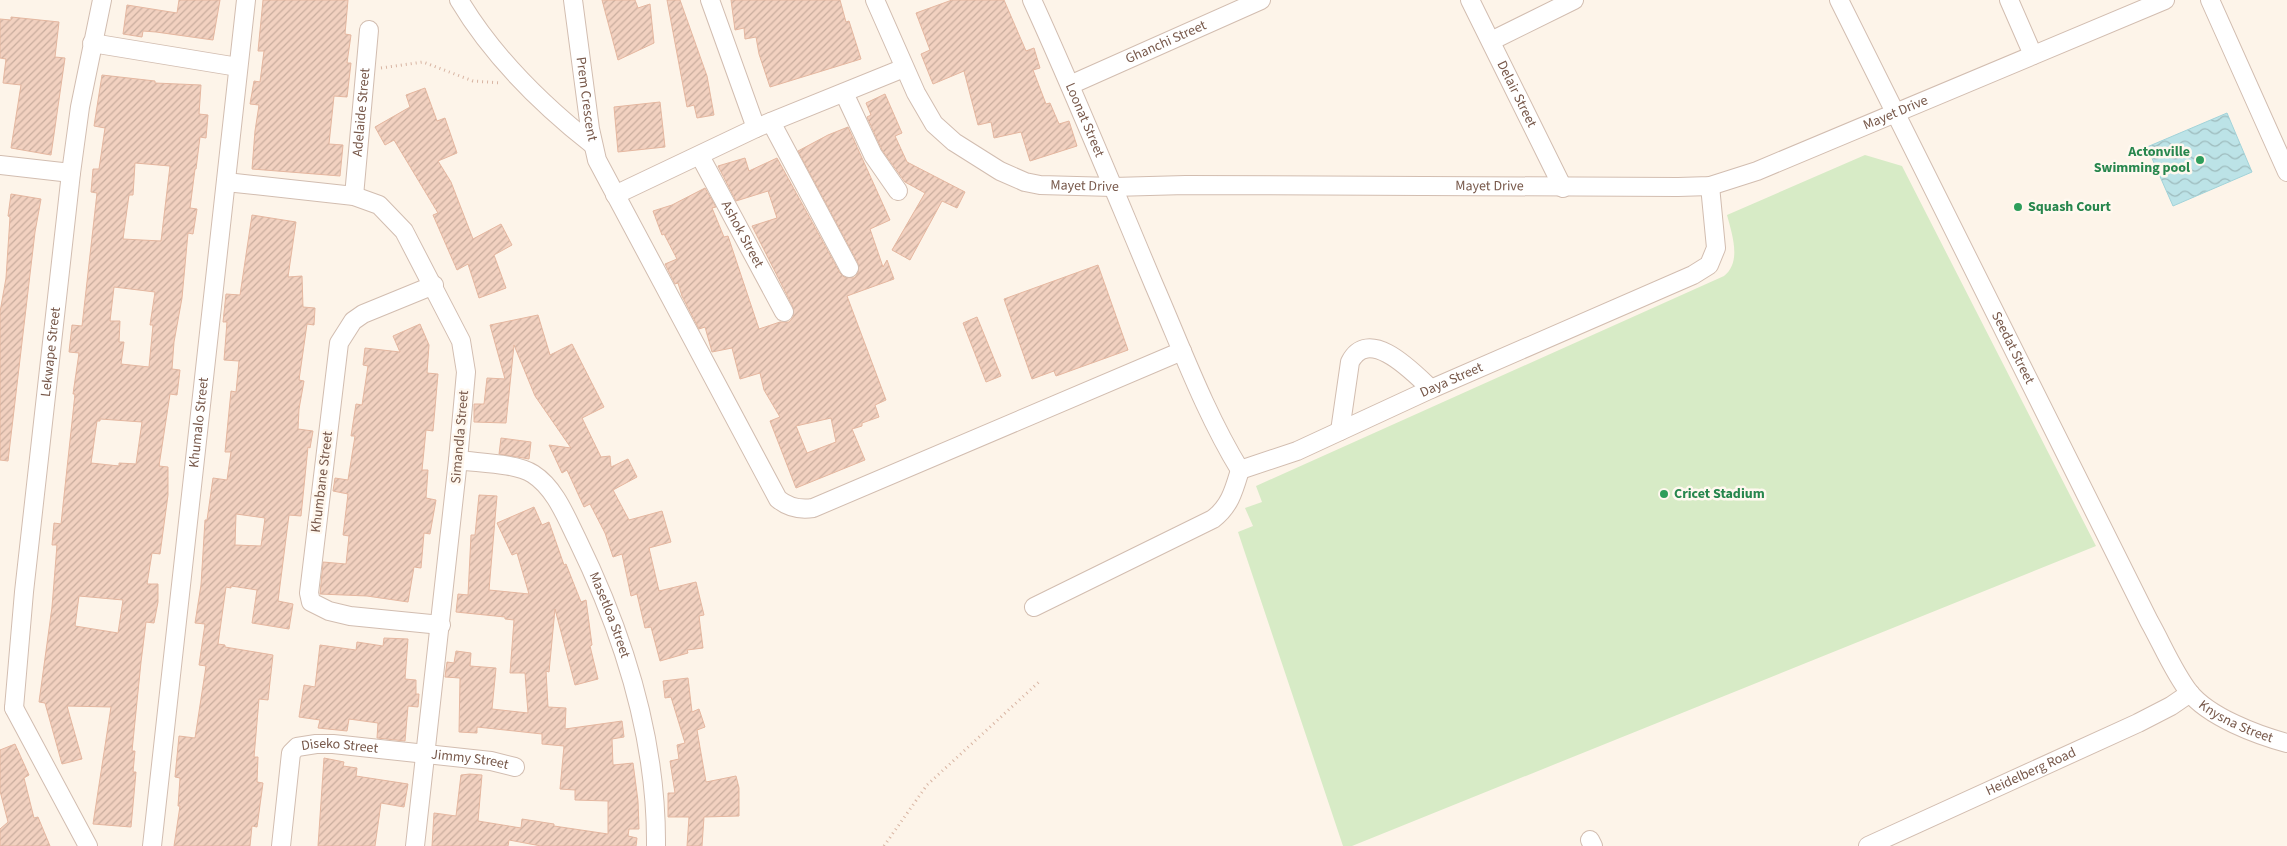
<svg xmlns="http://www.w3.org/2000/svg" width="2287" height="846" viewBox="0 0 2287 846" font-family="'Source Sans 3',sans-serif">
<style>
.green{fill:#d7ebc6}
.water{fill:url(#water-waves);stroke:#a2d3d9}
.building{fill:url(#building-hatch);stroke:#e5b7a0;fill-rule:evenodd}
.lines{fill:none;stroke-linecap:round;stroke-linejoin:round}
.minor-casing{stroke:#d2bdb0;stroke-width:20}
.path{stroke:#d8b4a2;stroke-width:3;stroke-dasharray:1 4;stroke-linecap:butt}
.minor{stroke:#fff;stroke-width:18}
.leisure-dot{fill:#2e9e5b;stroke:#fff8ef;stroke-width:2}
.labels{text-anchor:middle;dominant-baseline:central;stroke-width:5;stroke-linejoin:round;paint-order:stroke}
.street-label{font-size:14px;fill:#78594b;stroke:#fff8ef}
.leisure-label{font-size:14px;font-weight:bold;fill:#27864d;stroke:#fff8ef;text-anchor:start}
</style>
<defs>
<pattern id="water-waves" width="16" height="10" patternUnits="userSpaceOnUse" patternTransform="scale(1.25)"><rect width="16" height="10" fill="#bce3e7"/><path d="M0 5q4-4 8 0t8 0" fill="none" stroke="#9ebbbd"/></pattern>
<pattern id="building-hatch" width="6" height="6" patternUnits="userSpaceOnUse" patternTransform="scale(1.25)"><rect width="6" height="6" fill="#f2d1c0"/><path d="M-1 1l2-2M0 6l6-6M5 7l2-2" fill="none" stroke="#c9ad9e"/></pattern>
</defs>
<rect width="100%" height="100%" fill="#fdf4e9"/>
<!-- green -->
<path class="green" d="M1865,155L1902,166L2096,546L1352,846H1343L1238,532L1253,526L1245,508L1262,502L1256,486L1724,276C1742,262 1732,234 1727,215Z"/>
<!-- water -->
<polygon class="water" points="2227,113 2252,172 2173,206 2147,147"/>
<!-- building -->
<g class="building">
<polygon points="179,0 220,0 213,40 156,32 143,31 142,37 123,34 127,5 177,13"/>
<polygon points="263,0 348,0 345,34 351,35 347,63 351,63 347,97 334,96 329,144 343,145 340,176 252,169 255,131 259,105 250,104 254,81 260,82 264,51 258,51"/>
<polygon points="602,0 635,0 638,8 650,4 654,43 618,60"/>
<polygon points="667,0 680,0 707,76 714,115 697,118 694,105 687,107"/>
<polygon points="731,0 840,0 846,22 849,21 861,59 770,87 759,54 756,37 745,39 744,28 735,30"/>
<polygon points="952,0 1004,0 1026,51 1034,48 1040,68 1033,70 1046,104 1050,103 1059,124 1069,121 1077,146 1030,161 1021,132 994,138 991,122 978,125 964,71 933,84 921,54 930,50 916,13"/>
<polygon points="11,17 59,22 55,57 65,58 51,155 11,148 21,85 3,83 6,59 0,58 0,19 11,20"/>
<path d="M102,75L155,81V83L201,85L199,114L208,115L206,138L200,137L196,169H195L190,208L197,209L193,234L188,233L182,298L174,342L172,369L180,370L177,395L170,394L159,466L168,467V495L160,554L152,553L147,584H158V602L154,623L146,622L141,662L132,751H135L133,772H136L131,827L93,824L111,707L67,706L82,759L62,764L45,703L39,702L52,607L57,545H52L54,523L61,524L75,394H73L79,353L69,352L72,325L82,326L97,193L91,192L93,169H99L105,128L94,126ZM135,163L170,166L161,241L123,239L129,195H133ZM114,287L155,292L150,325H153L149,367L121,364L124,342H119L120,321H110ZM100,419L142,422L136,464L119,463V466L91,463L97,421H100ZM79,596L123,600L118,633L75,626Z"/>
<polygon points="425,88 437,121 445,118 457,153 438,161 451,182 473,239 501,224 512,245 494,255 506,288 479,298 468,264 457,270 433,215 438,213 394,140 385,145 375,127 410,107 406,95"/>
<polygon points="885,94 902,133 895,136 907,162 965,192 957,208 942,201 910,260 892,250 925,193 905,182 882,150 867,117 871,115 866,103"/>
<polygon points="660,102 665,147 618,152 614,107"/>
<path d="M848,127L890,220L870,229L883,267L887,260L894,279L847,296L886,400L875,405L879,417L862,423V426L852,429L865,460L796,488L770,421L780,417L764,390L760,373L740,379L732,348L712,352L705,327L699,329L682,296L678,283L675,284L665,264L677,259L664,234L662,235L653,211L672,205L705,188L716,207L712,208L724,237L728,236L759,329L780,322H789L793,317V307L752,226L777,218L768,191L736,201L718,166L745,158L749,171L777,158L840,273L844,277L854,278L858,273V263L798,151L828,135ZM831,418L836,442L807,453L796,426Z"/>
<polygon points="11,194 41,199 35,232 8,461 0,460 0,312 6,278 10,217 8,216"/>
<path d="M252,215L296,222L288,277L302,276L303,307L315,308L314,325L307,324L299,380L304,381L299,409L298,429L313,431L310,448L308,447L301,516L289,515L278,601L293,604L289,629L252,623L257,590L231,586V588L226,587L218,644L225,645V647L273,655L268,700L259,699L254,757H258L257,782L263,783L257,827L252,826L250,846H174L180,806H178L180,778L175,777L179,736L195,738L206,666L199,665L205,624L195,623L201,585L205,520H207L213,478L227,480L231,452H225L231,391L236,392L239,361L224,360L227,322H223L226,294L240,295ZM236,514L265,518L261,546L235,545Z"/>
<polygon points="1098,265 1128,350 1056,376 1054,371 1032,379 1004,299"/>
<polygon points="538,315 550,355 572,344 604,407 582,418 601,457 610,456 611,467 628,459 637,477 613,490 629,520 662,511 671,542 649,548 659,591 696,582 704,615 699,616 703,648 687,650 688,653 660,661 651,627 645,628 637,594 631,596 622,554 613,557 605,533 590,504 584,507 567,470 562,473 549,445 571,448 535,396 514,345 506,423 474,422 474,404 484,404 487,378 505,379 490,325"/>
<polygon points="977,317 1001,376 986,382 963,323"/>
<polygon points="420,324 429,345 427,373 438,374 433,431 426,430 422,470 428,470 426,498 436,500 430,534 424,533 421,568 414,567 408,602 367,596 320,594 323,562 346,564 349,536 343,535 348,494 333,491 335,478 348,480 355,436 351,436 356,404 362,405 368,366 363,365 365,348 400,352 393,336"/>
<polygon points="501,438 531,442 529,459 499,454"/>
<polygon points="479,495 497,496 489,590 529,594 517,553 512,555 497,523 534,507 542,525 549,522 564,565 566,564 581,602 586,600 592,645 590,646 598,679 575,685 555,609 549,672 546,671 548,707 566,708 565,729 622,721 624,737 612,739 613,765 633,763 638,801 639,829 629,829 628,836 637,838 636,846 541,846 509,840 508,846 432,846 434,813 456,816 461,775 470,774 482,775 478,821 521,828 522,819 554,824 554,826 608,834 608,801 575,800 575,790 560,789 564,746 542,744 542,734 477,727 477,733 459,732 460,678 445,677 447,662 454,663 456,651 471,653 470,666 496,668 492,709 528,713 525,673 510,673 514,620 505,619 505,617 456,612 458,594 468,595 471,535 475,535"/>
<polygon points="384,638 408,639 405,679 416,680 416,694 419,694 418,707 408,706 405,741 377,738 378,723 349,719 347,731 318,728 320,720 299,717 304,685 315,687 320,645 356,650 357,642 383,646"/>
<polygon points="688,678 692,712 699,709 705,727 697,730 706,782 736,776 739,788 739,816 704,817 702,846 687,846 689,817 668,817 668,793 675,793 670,761 679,759 677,745 685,743 671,697 665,698 663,681"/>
<polygon points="15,744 29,775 24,778 34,818 38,817 50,846 0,846 0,829 8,822 0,791 0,750"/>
<polygon points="324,758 344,762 343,766 357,768 356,776 408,784 404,807 381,803 375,846 318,846"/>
</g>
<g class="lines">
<!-- minor casing -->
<g class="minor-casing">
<g id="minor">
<path d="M459,0C493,57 541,104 593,145"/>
<path id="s1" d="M573,0L590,129L597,160L778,499C789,508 800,510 813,508L1182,351"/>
<polyline points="710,0 756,128"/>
<path id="s2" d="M875,0L916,93L934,124L954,142L1000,171L1025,182L1040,185L1113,187L1186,185L1678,187L1710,186L1757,171L2165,0"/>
<path id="s3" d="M1032,0C1075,94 1114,190 1154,285C1181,347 1205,413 1240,470"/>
<path id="s4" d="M1470,0L1563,188"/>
<path id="s5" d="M1839,0L2149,621C2162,644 2173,671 2189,692C2209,717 2257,735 2287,743"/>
<polyline points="2009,0 2033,55"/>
<polyline points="2210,0 2287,172"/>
<polyline points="1491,41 1574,0"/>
<polyline points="92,43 238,67"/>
<path id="s6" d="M1070,85L1261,0"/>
<polyline points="844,93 873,155 898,191"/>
<polyline points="771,122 849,268"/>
<path id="s7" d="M700,156L784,312"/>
<polyline points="0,165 71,173"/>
<polyline points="226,182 354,196 379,205 404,231 461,341 466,372 458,460 415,846"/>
<polyline points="615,195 756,128 904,68"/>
<path id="s8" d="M354,196L369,30"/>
<polyline points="434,285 363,314 353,321 339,343 309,593 311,602 329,611 350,616 441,625"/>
<path d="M1340,431L1350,362C1369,325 1414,373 1431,389"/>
<path id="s9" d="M458,460C478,463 516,463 533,474C555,488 566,517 577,539C624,635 657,738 656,846"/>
<path id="s10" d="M1240,470L1297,451L1431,389L1693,275L1709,265L1716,248L1710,186"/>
<path d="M1034,607L1213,519C1230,506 1234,490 1240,470"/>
<path id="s11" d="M14,708L24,592L71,173L80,107L102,0"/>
<polyline points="14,708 88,846"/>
<polyline points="1590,840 1593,846"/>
<path id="s12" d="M152,846L246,0"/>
<path id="s13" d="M281,846L291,753L297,747L316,744H333L491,761L515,767"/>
<path id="s14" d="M1868,846L2138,723L2171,706L2190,693"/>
</g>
</g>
<!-- path -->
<g class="path">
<polyline points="381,68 423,62 473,81 501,83"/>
<polyline points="884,846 927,785 1040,681"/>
</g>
<!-- minor -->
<use href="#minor" class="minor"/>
</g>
<!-- markers -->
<g class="leisure-dot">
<circle cx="2200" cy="160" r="5"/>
<circle cx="2018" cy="207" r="5"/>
<circle cx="1664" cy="494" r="5"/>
</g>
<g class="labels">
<!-- street labels -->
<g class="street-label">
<text stroke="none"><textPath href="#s6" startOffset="105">Ghanchi Street</textPath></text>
<text stroke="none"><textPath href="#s4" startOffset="105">Delair Street</textPath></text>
<text stroke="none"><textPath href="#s1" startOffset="100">Prem Crescent</textPath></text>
<text stroke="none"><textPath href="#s8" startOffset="84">Adelaide Street</textPath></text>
<text stroke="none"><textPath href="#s2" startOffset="1131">Mayet Drive</textPath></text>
<text stroke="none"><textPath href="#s3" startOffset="131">Loonat Street</textPath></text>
<text stroke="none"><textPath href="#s2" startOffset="306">Mayet Drive</textPath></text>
<text stroke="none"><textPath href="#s2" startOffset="711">Mayet Drive</textPath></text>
<text stroke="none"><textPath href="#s7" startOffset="89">Ashok Street</textPath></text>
<text stroke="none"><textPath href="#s5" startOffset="389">Seedat Street</textPath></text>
<text stroke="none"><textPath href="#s11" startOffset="358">Lekwape Street</textPath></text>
<text stroke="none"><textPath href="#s10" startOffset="230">Daya Street</textPath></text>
<text stroke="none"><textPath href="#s12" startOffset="426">Khumalo Street</textPath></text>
<text transform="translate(460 437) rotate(-85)">Simandla Street</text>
<text transform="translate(322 482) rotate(-83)">Khumbane Street</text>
<text stroke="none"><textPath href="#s9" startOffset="239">Masetloa Street</textPath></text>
<text stroke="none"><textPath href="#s5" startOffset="832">Knysna Street</textPath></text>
<text stroke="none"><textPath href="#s13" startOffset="145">Diseko Street</textPath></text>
<text stroke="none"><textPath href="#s13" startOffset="276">Jimmy Street</textPath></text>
<text stroke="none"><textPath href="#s14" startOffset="179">Heidelberg Road</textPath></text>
</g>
<!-- leisure labels -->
<g class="leisure-label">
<text x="2190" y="152" text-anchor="end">Actonville<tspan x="2190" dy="16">Swimming pool</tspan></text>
<text x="2028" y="207">Squash Court</text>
<text x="1674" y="494">Cricet Stadium</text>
</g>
</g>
</svg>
